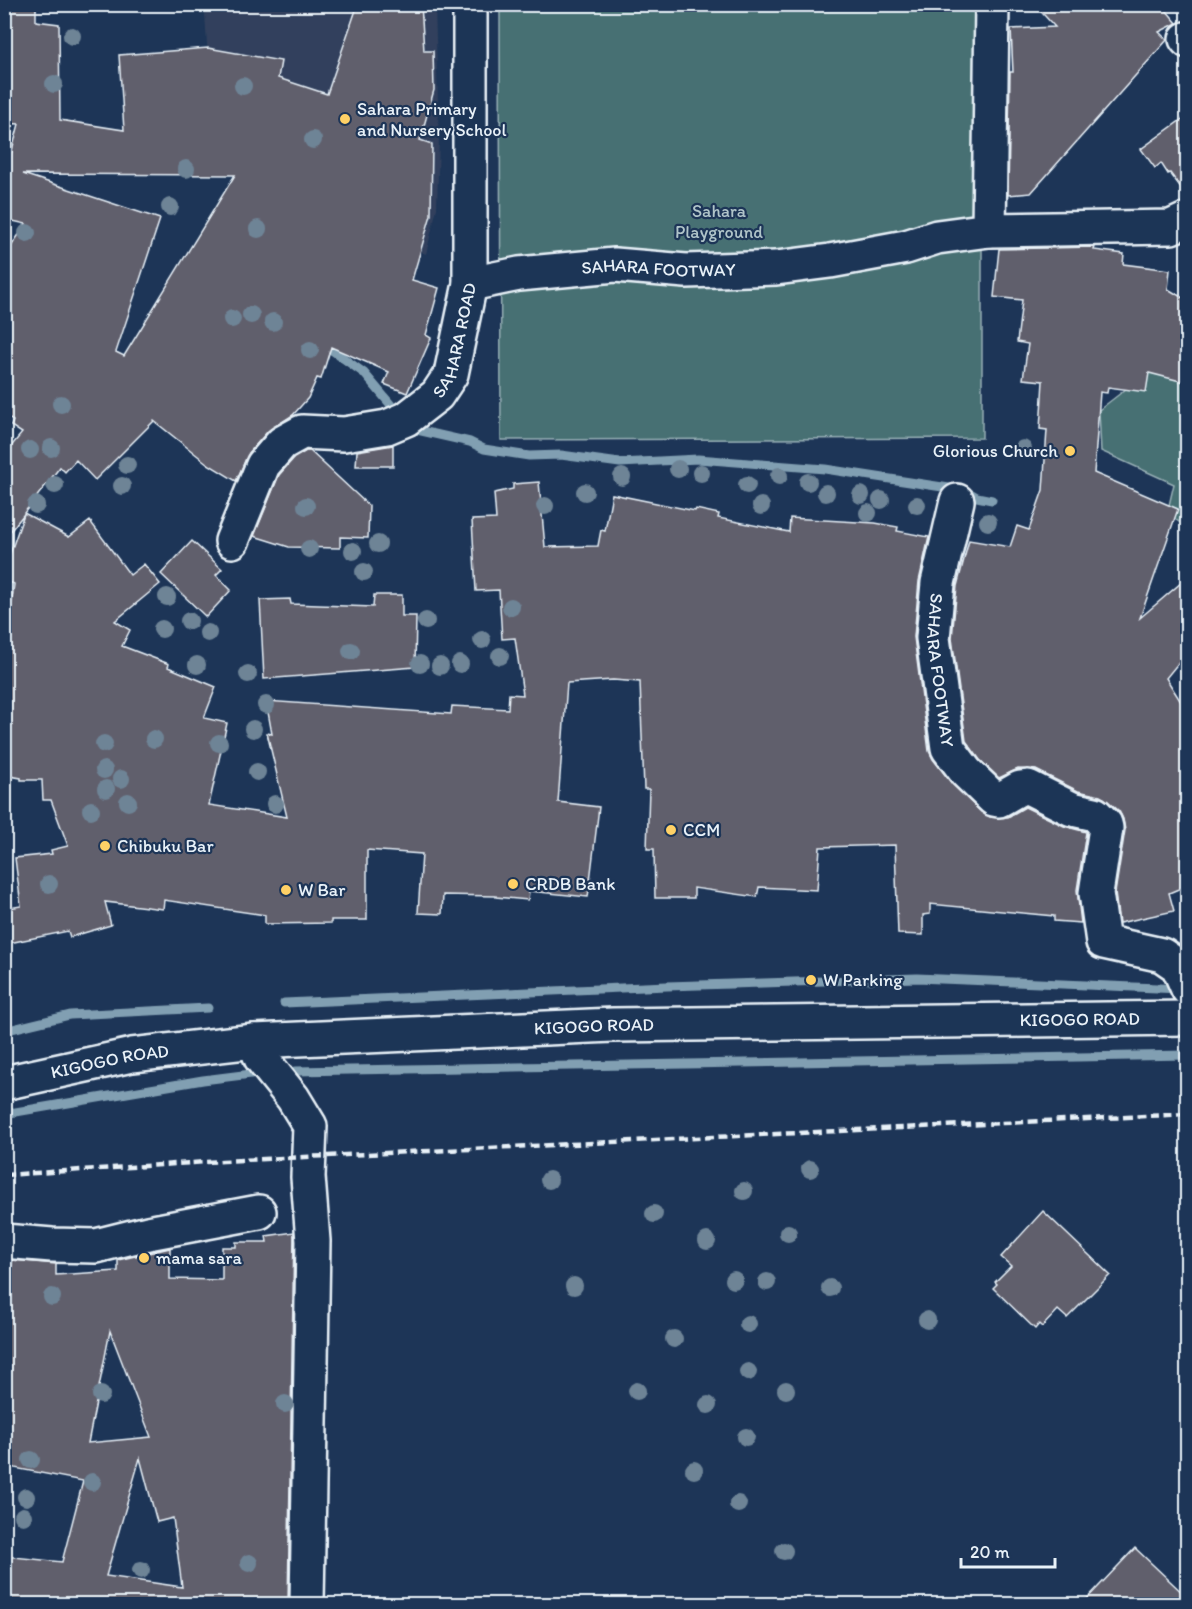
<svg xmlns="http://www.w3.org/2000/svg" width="1192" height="1609" viewBox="0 0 1192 1609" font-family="Itim,sans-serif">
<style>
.built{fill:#31415d}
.green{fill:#476f73;stroke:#98b0b6;stroke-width:1.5}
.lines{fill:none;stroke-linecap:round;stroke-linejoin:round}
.stream{stroke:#819fb2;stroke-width:9}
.building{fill:#615e6c;stroke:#e8f1f8;stroke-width:1.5;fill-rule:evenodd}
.minor-casing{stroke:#e8f1f8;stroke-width:38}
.major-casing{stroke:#e8f1f8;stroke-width:38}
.minor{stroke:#1d3557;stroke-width:33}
.major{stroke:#1d3557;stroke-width:33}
.rail{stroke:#e8f1f8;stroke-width:4.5;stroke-dasharray:9 4.5;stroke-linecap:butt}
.tree{fill:#6e8496}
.poi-dot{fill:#ffd166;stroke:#1d3557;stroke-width:2}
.labels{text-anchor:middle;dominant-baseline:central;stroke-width:4.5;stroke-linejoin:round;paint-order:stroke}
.poi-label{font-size:18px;fill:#e8f1f8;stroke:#1d3557;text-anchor:start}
.park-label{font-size:18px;fill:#b0c4c9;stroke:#1d3557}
.street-label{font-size:18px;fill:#e8f1f8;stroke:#1d3557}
</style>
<rect width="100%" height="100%" fill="#1d3557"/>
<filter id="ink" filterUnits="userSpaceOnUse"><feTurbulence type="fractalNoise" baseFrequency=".0167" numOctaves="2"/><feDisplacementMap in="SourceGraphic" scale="12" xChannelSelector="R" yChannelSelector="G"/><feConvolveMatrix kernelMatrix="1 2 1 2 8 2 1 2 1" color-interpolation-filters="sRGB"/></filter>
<g filter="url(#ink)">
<!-- built -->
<polygon class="built" points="200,5 435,5 439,138 437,208 426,254 350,223 211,106 205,14"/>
<!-- green -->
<g class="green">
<polygon points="500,5 982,5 982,438 501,440"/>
<polygon points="1148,372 1179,379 1187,385 1187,527 1167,514 1174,484 1101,451 1099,410"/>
</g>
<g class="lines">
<!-- stream -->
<g class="stream">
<polyline points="322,343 364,373 391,405"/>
<polyline points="411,425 417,430 470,442 484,449 529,456 561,455 620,463 698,459 825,469 949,488 972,494 977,497 992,500"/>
<polyline points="284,1003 667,986 917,978 1181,989"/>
<polyline points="4,1031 70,1015 208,1008"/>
<polyline points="295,1071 1188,1055"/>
<polyline points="4,1114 203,1080 251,1074"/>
</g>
</g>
<!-- building -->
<g class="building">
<path d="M10,4H36V21L59,24L60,120L124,130L119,55L208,48L281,61L278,78L327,94L358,4H421L424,51H433L434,90L420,140L432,144L431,215L412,280L439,288L426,335L431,338L407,393L384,384L389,372L331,347L321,379L317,378L308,398L293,415L268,431L249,453L236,481L208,464L154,421L95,480L76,460L65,472L60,467L24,513L69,537L90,521L130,575L144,564L160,584L115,621L130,630L122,646L169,664L168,667L216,687L204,718L227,723L209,805L287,817L267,733L272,734L266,701L451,714L452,706L508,709L509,694L523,695L515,638L502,639L499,590L476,591L472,520L496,519L494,493L513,489V484L539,482L545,547L598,546L601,530L605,531L612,494L695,511L696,509L719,514L718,518L789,532L790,518L875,523L898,527L897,531L929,537L919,581L914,637L929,751L933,759L953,785L981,812L990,817H1008L1025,807L1064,826L1086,832L1077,890L1081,923L1054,921V916L930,904V914L923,915V935L898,934L895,845L820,847L817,890L759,887L757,897L694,888V898H655L654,849H647L649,789H644L640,682L613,680L567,683L558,802L599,807L588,897L529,891L528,900L496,897V896L443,895L442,914L418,913L422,854L367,850V920H331V923L265,924V915L164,900L163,909L105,902L111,925L70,937L68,931L4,944V909L21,906L15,858L52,854L51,850L68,846L51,800H43L42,780H21V778L4,775V644H6L14,584L4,580V571L24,514L4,539V455L22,433L11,426L13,421L4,415V257L26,224L4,219V169H7L19,124L4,123L6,81L5,41H10ZM23,174L235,175L124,356L116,352L160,219Z"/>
<polygon points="1034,4 1161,4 1177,23 1159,32 1167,40 1031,193 1008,195 1010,72 1013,72 1011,29 1055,27"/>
<polygon points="1188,115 1188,197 1170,173 1168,174 1161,163 1155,168 1141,149"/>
<polygon points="1095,247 1094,250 1124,254 1123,264 1170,270 1168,289 1188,301 1188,383 1149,373 1146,392 1108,387 1107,393 1100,392 1094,473 1178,509 1140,618 1188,577 1188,651 1166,678 1188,713 1188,885 1169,893 1174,911 1119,923 1115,893 1125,830 1123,819 1119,811 1108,801 1100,796 1078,791 1036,770 1018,769 999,778 980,760 966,741 952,638 957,586 969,540 1010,547 1017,526 1029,530 1043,490 1047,430 1040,429 1043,381 1023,379 1028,344 1017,342 1022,300 994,297 999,249"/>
<polygon points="393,445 393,466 356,466 357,451"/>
<polygon points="306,451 310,451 369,506 368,538 340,537 340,548 289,547 254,536 279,475 294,458"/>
<polygon points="192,541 222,569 216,575 231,590 206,617 161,574"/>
<polygon points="374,595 402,595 402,616 416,616 415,667 264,679 260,600 290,599 291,604 373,607"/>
<polygon points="1043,1211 1110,1275 1067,1318 1058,1310 1042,1327 1039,1324 1035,1329 993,1288 997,1284 995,1282 1011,1266 1001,1257"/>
<path d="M294,1232L288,1605H4V1556L62,1562L83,1481L4,1466V1281L10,1282L12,1260L56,1264V1275L118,1271V1260L170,1248V1279L222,1280V1247H236V1242H267L266,1236ZM110,1331L151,1437L88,1443ZM140,1458L157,1522L173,1518L182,1587L106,1576Z"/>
<polygon points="1135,1548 1188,1598 1188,1605 1081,1605"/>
</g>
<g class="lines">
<!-- minor casing -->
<g class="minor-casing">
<g id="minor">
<polyline points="1186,39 1188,41"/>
<polyline points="989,230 992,4"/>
<path id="s1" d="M470,284L519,274L615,265L686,271L776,268L830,261L906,247L937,237L989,230L1171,227L1188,219"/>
<path id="s2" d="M957,501L938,583L933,638L948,748L966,772L994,799L999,800L1020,788L1028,787L1072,809L1095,814L1105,824L1106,828L1096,893L1103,942L1162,955L1178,966L1188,989"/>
<path id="s3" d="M232,541L263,465L282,443L302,432L344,434L387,427L406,419L437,395L451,374L470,284V4"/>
<polyline points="254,1041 261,1058 293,1098 310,1126 308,1177 313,1241 307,1604"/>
<polyline points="4,1241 52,1245 96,1246 148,1233 259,1212"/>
</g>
</g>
<!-- major casing -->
<g class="major-casing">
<g id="major">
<path id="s4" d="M4,1083L132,1055L254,1041L613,1025L1188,1018"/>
</g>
</g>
<!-- minor -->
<use href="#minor" class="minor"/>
<!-- major -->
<use href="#major" class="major"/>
<!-- rail -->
<polyline class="rail" points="4,1175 223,1161 1188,1114"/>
</g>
<!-- trees -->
<g class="tree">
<circle cx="72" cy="36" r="9"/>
<circle cx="54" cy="84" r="9"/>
<circle cx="243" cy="86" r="9"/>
<circle cx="313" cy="140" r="9"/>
<circle cx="186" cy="169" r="9"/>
<circle cx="170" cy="207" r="9"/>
<circle cx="258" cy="229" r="9"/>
<circle cx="27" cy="233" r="9"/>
<circle cx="251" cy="315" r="9"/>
<circle cx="232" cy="319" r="9"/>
<circle cx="273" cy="322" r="9"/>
<circle cx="310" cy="350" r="9"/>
<circle cx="61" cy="404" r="9"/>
<circle cx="51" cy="448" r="9"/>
<circle cx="1023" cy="449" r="9"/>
<circle cx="30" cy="450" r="9"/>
<circle cx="127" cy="465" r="9"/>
<circle cx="678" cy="469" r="9"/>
<circle cx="701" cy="473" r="9"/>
<circle cx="779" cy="476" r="9"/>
<circle cx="622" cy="477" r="9"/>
<circle cx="808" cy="482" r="9"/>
<circle cx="55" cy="485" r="9"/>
<circle cx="747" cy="485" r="9"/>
<circle cx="122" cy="486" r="9"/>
<circle cx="585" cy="492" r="9"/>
<circle cx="826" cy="493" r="9"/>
<circle cx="861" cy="495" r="9"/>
<circle cx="881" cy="500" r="9"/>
<circle cx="36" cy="505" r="9"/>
<circle cx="917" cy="505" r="9"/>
<circle cx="306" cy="506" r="9"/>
<circle cx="545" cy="506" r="9"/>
<circle cx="761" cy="506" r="9"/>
<circle cx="868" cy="513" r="9"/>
<circle cx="988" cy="522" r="9"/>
<circle cx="378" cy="544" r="9"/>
<circle cx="309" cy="549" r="9"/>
<circle cx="353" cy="551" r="9"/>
<circle cx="364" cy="572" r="9"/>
<circle cx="167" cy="597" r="9"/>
<circle cx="511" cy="607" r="9"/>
<circle cx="189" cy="621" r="9"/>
<circle cx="426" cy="621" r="9"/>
<circle cx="162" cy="629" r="9"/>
<circle cx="208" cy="633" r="9"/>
<circle cx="482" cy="640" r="9"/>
<circle cx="351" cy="651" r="9"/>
<circle cx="500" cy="656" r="9"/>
<circle cx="420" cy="664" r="9"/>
<circle cx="460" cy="664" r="9"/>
<circle cx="197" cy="665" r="9"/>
<circle cx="440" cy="666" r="9"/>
<circle cx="248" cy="674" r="9"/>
<circle cx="266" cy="705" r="9"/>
<circle cx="253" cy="729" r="9"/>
<circle cx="154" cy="739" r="9"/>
<circle cx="219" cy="743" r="9"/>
<circle cx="104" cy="744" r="9"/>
<circle cx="104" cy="770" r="9"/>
<circle cx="257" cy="772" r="9"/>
<circle cx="121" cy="779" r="9"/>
<circle cx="106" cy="789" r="9"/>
<circle cx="128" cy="802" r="9"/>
<circle cx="275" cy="804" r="9"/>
<circle cx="91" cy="810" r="9"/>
<circle cx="49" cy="884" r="9"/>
<circle cx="810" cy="1169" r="9"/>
<circle cx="549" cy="1180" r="9"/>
<circle cx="744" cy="1191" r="9"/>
<circle cx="654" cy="1214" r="9"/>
<circle cx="788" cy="1233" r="9"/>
<circle cx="707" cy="1241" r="9"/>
<circle cx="734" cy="1280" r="9"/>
<circle cx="767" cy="1282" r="9"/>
<circle cx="574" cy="1286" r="9"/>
<circle cx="830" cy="1288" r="9"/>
<circle cx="52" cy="1297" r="9"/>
<circle cx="927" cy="1320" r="9"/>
<circle cx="748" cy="1324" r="9"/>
<circle cx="674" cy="1339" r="9"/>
<circle cx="748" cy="1372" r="9"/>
<circle cx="786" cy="1390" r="9"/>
<circle cx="637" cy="1391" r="9"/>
<circle cx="101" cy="1395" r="9"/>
<circle cx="285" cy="1404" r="9"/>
<circle cx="708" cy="1405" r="9"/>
<circle cx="746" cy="1437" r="9"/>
<circle cx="31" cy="1460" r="9"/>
<circle cx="694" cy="1470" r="9"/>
<circle cx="92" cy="1482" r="9"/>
<circle cx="26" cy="1497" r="9"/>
<circle cx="738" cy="1504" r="9"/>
<circle cx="23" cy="1516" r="9"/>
<circle cx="784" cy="1551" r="9"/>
<circle cx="249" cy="1563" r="9"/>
<circle cx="141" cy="1570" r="9"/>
</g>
</g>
<!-- markers -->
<g class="poi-dot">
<circle cx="345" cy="119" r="6"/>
<circle cx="1070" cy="451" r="6"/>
<circle cx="671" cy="830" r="6"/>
<circle cx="105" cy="846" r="6"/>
<circle cx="513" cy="884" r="6"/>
<circle cx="286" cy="890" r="6"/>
<circle cx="811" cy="980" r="6"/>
<circle cx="144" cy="1258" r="6"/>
</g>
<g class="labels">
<!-- poi labels -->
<g class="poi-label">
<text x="357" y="109">Sahara Primary<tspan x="357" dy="21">and Nursery School</tspan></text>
<text x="1058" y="451" text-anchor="end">Glorious Church</text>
<text x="683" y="830">CCM</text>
<text x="117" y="846">Chibuku Bar</text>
<text x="525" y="884">CRDB Bank</text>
<text x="298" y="890">W Bar</text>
<text x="823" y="980">W Parking</text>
<text x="156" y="1258">mama sara</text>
</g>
<!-- park labels -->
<g class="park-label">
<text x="719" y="211">Sahara<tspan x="719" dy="21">Playground</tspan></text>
</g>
<!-- street labels -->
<g class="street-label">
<text stroke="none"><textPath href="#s1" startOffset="190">SAHARA FOOTWAY</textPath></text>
<text stroke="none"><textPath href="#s3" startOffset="338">SAHARA ROAD</textPath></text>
<text stroke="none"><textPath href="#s2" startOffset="172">SAHARA FOOTWAY</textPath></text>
<text stroke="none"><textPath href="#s4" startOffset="1080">KIGOGO ROAD</textPath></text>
<text stroke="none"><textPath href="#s4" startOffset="594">KIGOGO ROAD</textPath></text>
<text stroke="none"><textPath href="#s4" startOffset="108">KIGOGO ROAD</textPath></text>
</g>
</g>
<!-- margin -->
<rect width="1192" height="1609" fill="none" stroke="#1d3557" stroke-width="24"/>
<rect x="12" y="12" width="1168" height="1585" fill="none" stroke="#e8f1f8" stroke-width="2" filter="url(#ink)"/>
<!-- scale -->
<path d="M961 1558v9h94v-9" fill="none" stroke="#e8f1f8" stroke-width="3"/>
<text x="970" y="1558" font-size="18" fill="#e8f1f8" stroke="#1d3557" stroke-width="4.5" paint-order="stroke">20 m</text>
</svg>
